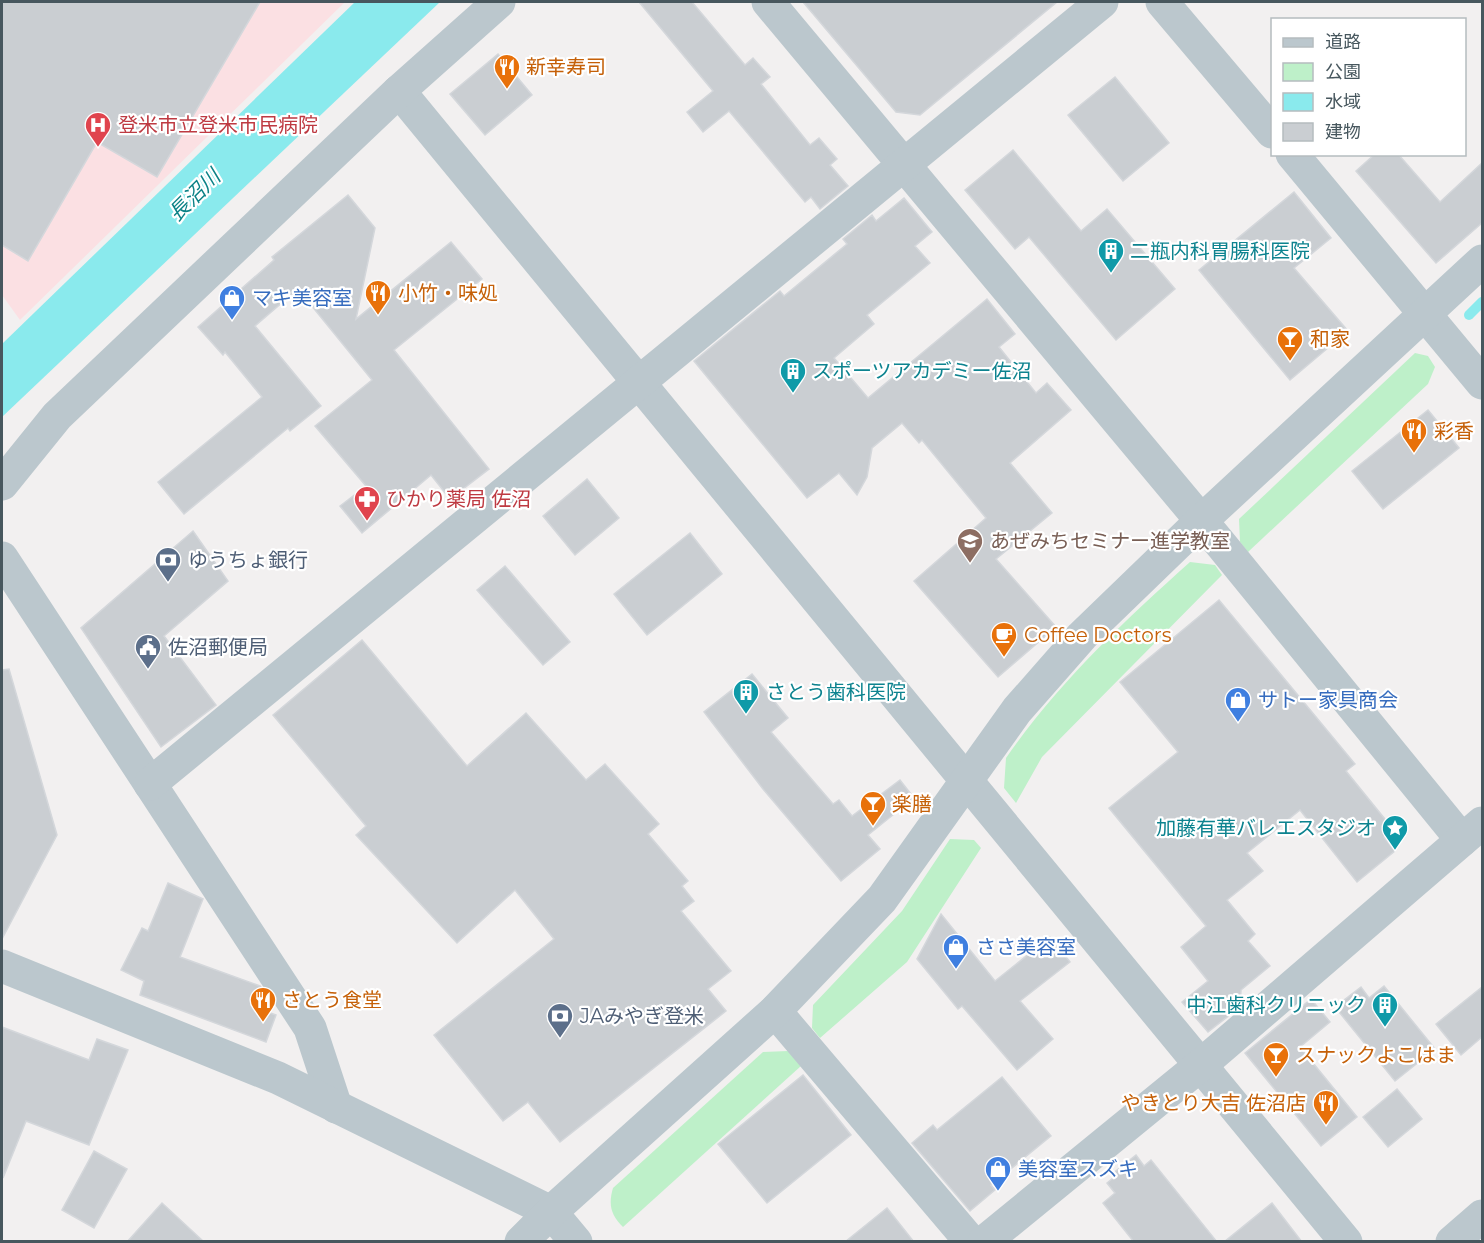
<svg xmlns="http://www.w3.org/2000/svg" width="1484" height="1243" viewBox="0 0 1484 1243" font-family="Montserrat,'Noto Sans JP',sans-serif">
<style>
.medical{fill:#fbe0e3}
.green{fill:#bef0c9}
.water{fill:#8aeaed}
.lines{fill:none;stroke-linecap:round;stroke-linejoin:round}
.stream{stroke:#8aeaed;stroke-width:10}
.building{fill:#caced2;stroke:#d4d7db;stroke-width:1.5}
.minor{stroke:#bbc7cd;stroke-width:33}
.labels{text-anchor:middle;dominant-baseline:central;stroke-width:4.5;stroke-linejoin:round;paint-order:stroke}
.food-label{font-size:20px;fill:#c56008;stroke:#fff;text-anchor:start}
.health-label{font-size:20px;fill:#be3a42;stroke:#fff;text-anchor:start}
.culture-label{font-size:20px;fill:#0d838f;stroke:#fff;text-anchor:start}
.shop-label{font-size:20px;fill:#366cbe;stroke:#fff;text-anchor:start}
.education-label{font-size:20px;fill:#785e54;stroke:#fff;text-anchor:start}
.service-label{font-size:20px;fill:#4e5e75;stroke:#fff;text-anchor:start}
.water-label{font-size:21px;font-style:italic;fill:#0c8287;stroke:#fff}
</style>
<rect width="100%" height="100%" fill="#f2f0f0"/>
<!-- medical -->
<polygon class="medical" points="2,2 345,2 20,320 2,295"/>
<!-- green -->
<g class="green">
<polygon points="1415,353 1428,356 1435,367 1428,384 1248,552 1240,542 1239,519"/>
<path d="M1190,562L1215,565L1222,575L1042,757L1016,803L1004,788L1006,758C1058,683 1123,622 1190,562Z"/>
<polygon points="950,839 974,840 981,848 907,962 820,1038 812,1028 813,1005 902,911"/>
<path d="M788,1051L801,1066L623,1227C611,1215 608,1205 613,1188L763,1052Z"/>
</g>
<!-- water -->
<polygon class="water" points="355,2 440,2 2,417 2,344"/>
<g class="lines">
<!-- stream -->
<polyline class="stream" points="1469,315 1482,302"/>
</g>
<!-- building -->
<g class="building">
<polygon points="2,2 260,2 157,177 97,142 28,261 2,245"/>
<polygon points="639,2 692,2 745,65 753,58 770,77 761,84 810,145 819,138 837,159 830,165 848,186 820,209 811,197 805,202 729,111 703,132 687,112 713,91"/>
<polygon points="803,2 1057,2 920,115 896,112"/>
<polygon points="498,54 532,95 485,135 450,94"/>
<polygon points="1115,77 1169,143 1123,181 1068,115"/>
<polygon points="1013,150 1081,231 1107,209 1175,289 1116,340 1029,237 1015,249 965,190"/>
<polygon points="1375,154 1398,154 1440,202 1482,163 1482,223 1436,263 1356,171"/>
<polygon points="1294,192 1331,238 1294,268 1348,331 1290,380 1199,270"/>
<polygon points="348,195 375,228 356,319 451,242 482,279 394,350 489,469 450,499 431,475 362,533 340,506 366,486 315,426 372,380 298,289 255,326 321,406 290,431 288,428 184,514 158,482 262,397 225,352 223,355 198,327 274,260 272,257"/>
<polygon points="904,198 932,232 915,246 930,263 867,315 874,324 834,358 868,398 987,299 1015,334 999,347 1036,393 1047,383 1071,410 1010,463 1052,513 996,559 1056,627 998,677 914,581 986,518 922,440 919,443 902,423 872,448 867,477 857,495 839,473 807,498 694,361 780,291 784,296 847,244 843,239 872,215 876,221"/>
<polygon points="1428,410 1459,448 1383,509 1352,471"/>
<polygon points="587,479 619,518 575,555 543,516"/>
<polygon points="193,531 228,581 164,636 216,705 161,747 81,628"/>
<polygon points="690,533 722,574 647,635 614,594"/>
<polygon points="505,566 570,642 543,665 477,590"/>
<polygon points="1219,600 1355,764 1346,771 1393,829 1384,837 1395,851 1357,882 1300,810 1247,853 1263,871 1227,900 1255,934 1248,941 1270,966 1241,990 1240,1007 1208,1032 1182,1002 1208,981 1181,947 1206,926 1109,808 1178,752 1120,682"/>
<polygon points="362,640 467,766 526,713 586,780 605,764 659,824 648,834 688,881 682,886 694,901 681,911 731,971 708,989 726,1011 560,1142 528,1102 503,1121 434,1035 554,939 515,890 457,943 356,835 366,826 273,715"/>
<polygon points="9,669 57,835 2,939 2,670"/>
<polygon points="752,674 788,718 771,732 833,804 839,800 852,816 900,780 914,798 868,835 880,849 841,881 763,789 704,712"/>
<polygon points="168,883 203,899 180,957 260,986 263,990 256,1008 276,1015 266,1042 140,995 144,981 121,970 142,928 148,931"/>
<polygon points="941,914 995,981 1050,937 1070,962 1020,1001 1053,1039 1017,1070 962,1006 958,1009 917,959"/>
<polygon points="1384,986 1435,1049 1395,1081 1335,1007 1361,987 1369,998"/>
<polygon points="1482,987 1482,1037 1461,1055 1436,1024"/>
<polygon points="1311,999 1330,1022 1300,1047 1357,1117 1321,1146 1245,1053"/>
<polygon points="2,1027 89,1060 97,1039 128,1050 89,1145 26,1121 3,1178"/>
<polygon points="803,1075 851,1135 767,1203 718,1144"/>
<polygon points="1002,1077 1051,1136 991,1185 995,1190 970,1211 912,1143 933,1125 937,1130"/>
<polygon points="1397,1089 1422,1119 1388,1147 1363,1117"/>
<polygon points="94,1151 127,1169 94,1228 62,1210"/>
<polygon points="1136,1155 1144,1166 1151,1160 1217,1242 1134,1242 1103,1203 1115,1193 1107,1183 1113,1178 1112,1174"/>
<polygon points="162,1203 204,1242 127,1242"/>
<polygon points="1272,1203 1302,1242 1224,1242"/>
<polygon points="887,1208 914,1242 845,1242"/>
</g>
<g class="lines">
<!-- minor -->
<g class="minor">
<polyline points="768,2 1219,542 1462,840"/>
<polyline points="1162,2 1272,132"/>
<polyline points="399,91 1346,1242"/>
<polyline points="1292,154 1482,383"/>
<polyline points="2,484 57,416 399,91 499,2"/>
<polyline points="2,558 310,1028 336,1107"/>
<polyline points="150,784 1102,2"/>
<polyline points="2,966 278,1078 551,1212 576,1242"/>
<polyline points="775,1011 971,1242"/>
<polyline points="521,1242 551,1212 775,1011 882,899 1017,710 1082,636 1201,521 1482,261"/>
<polyline points="984,1242 1202,1064 1482,823"/>
<polyline points="1452,1242 1482,1216"/>
</g>
</g>
<!-- icons -->
<defs>
<g id="restaurant-pin" transform="scale(1.35)"><path d="M0 17L-7.5 6A9.5 9.5 0 1 1 7.5 6Z" fill="#e8710a" stroke="#fff"/><path d="M-5-6h1v4h1v-4h1v4h1v-4h1v5L-1.5 .5V6h-2V.5L-5-1ZM5-6V6H3V1.5H1.5Q1.5-4 5-6Z" fill="#fff"/></g>
<g id="hospital-pin" transform="scale(1.35)"><path d="M0 17L-7.5 6A9.5 9.5 0 1 1 7.5 6Z" fill="#e0444e" stroke="#fff"/><path d="M-5-5h3v3.5h4V-5h3V5h-3V1.5h-4V5h-3Z" fill="#fff"/></g>
<g id="building-pin" transform="scale(1.35)"><path d="M0 17L-7.5 6A9.5 9.5 0 1 1 7.5 6Z" fill="#0f9aa8" stroke="#fff"/><path d="M-4-6H4V6H1V3H-1V6H-4ZM-2.5-4.3h1.7v1.8h-1.7ZM.8-4.3h1.7v1.8H.8ZM-2.5-1h1.7V.8h-1.7ZM.8-1h1.7V.8H.8Z" fill="#fff"/></g>
<g id="shop-pin" transform="scale(1.35)"><path d="M0 17L-7.5 6A9.5 9.5 0 1 1 7.5 6Z" fill="#3f7fe0" stroke="#fff"/><path d="M-5-2.5h2.3a2.7 3.5 0 0 1 5.4 0H5L5.5 6h-11ZM-1.5-2.5h3a1.5 2.3 0 0 0-3 0Z" fill="#fff"/></g>
<g id="bar-pin" transform="scale(1.35)"><path d="M0 17L-7.5 6A9.5 9.5 0 1 1 7.5 6Z" fill="#e8710a" stroke="#fff"/><path d="M-6-5H6L.8 .8V4.5H3.5V6h-7V4.5H-.8V.8Z" fill="#fff"/></g>
<g id="pharmacy-pin" transform="scale(1.35)"><path d="M0 17L-7.5 6A9.5 9.5 0 1 1 7.5 6Z" fill="#e0444e" stroke="#fff"/><path d="M-2-6h4v4h4v4h-4v4h-4v-4h-4v-4h4Z" fill="#fff"/></g>
<g id="school-pin" transform="scale(1.35)"><path d="M0 17L-7.5 6A9.5 9.5 0 1 1 7.5 6Z" fill="#8d6e63" stroke="#fff"/><path d="M0-5L7-2L0 1L-7-2ZM-4 1L0 2.5L4 1V4Q0 6-4 4Z" fill="#fff"/></g>
<g id="bank-pin" transform="scale(1.35)"><path d="M0 17L-7.5 6A9.5 9.5 0 1 1 7.5 6Z" fill="#5c6f8a" stroke="#fff"/><path d="M-6-4H6V4H-6ZM0-2.3a2.3 2.3 0 1 0 0 4.6a2.3 2.3 0 1 0 0-4.6Z" fill="#fff"/></g>
<g id="cafe-pin" transform="scale(1.35)"><path d="M0 17L-7.5 6A9.5 9.5 0 1 1 7.5 6Z" fill="#e8710a" stroke="#fff"/><path d="M-5.5-4.5H6V0H3Q3 3.5 0 3.5H-2.5Q-5.5 3.5-5.5 0ZM3-3.2v2h1.7v-2ZM-6 4.5H4V6H-6Z" fill="#fff"/></g>
<g id="civic-pin" transform="scale(1.35)"><path d="M0 17L-7.5 6A9.5 9.5 0 1 1 7.5 6Z" fill="#5c6f8a" stroke="#fff"/><path d="M-.6-6.5H3V-4.5H.6V-3L4-1V1h2V6H-6V1h2V-1L-.6-3ZM-1.2 2.5V6h2.4V2.5Z" fill="#fff"/></g>
<g id="sight-pin" transform="scale(1.35)"><path d="M0 17L-7.5 6A9.5 9.5 0 1 1 7.5 6Z" fill="#0f9aa8" stroke="#fff"/><path d="M0-6L1.8-2.2L6-1.7L2.9 1.2L3.7 5.4L0 3.3L-3.7 5.4L-2.9 1.2L-6-1.7L-1.8-2.2Z" fill="#fff"/></g>
</defs>
<g fill-rule="evenodd">
<use href="#restaurant-pin" x="507" y="67"/>
<use href="#hospital-pin" x="98" y="125"/>
<use href="#building-pin" x="1111" y="251"/>
<use href="#restaurant-pin" x="378" y="293"/>
<use href="#shop-pin" x="232" y="298"/>
<use href="#bar-pin" x="1290" y="339"/>
<use href="#building-pin" x="793" y="371"/>
<use href="#restaurant-pin" x="1414" y="431"/>
<use href="#pharmacy-pin" x="367" y="499"/>
<use href="#school-pin" x="970" y="541"/>
<use href="#bank-pin" x="168" y="560"/>
<use href="#cafe-pin" x="1004" y="635"/>
<use href="#civic-pin" x="148" y="647"/>
<use href="#building-pin" x="746" y="692"/>
<use href="#shop-pin" x="1238" y="700"/>
<use href="#bar-pin" x="873" y="804"/>
<use href="#sight-pin" x="1395" y="828"/>
<use href="#shop-pin" x="956" y="947"/>
<use href="#restaurant-pin" x="263" y="1000"/>
<use href="#building-pin" x="1385" y="1005"/>
<use href="#bank-pin" x="560" y="1016"/>
<use href="#bar-pin" x="1276" y="1055"/>
<use href="#restaurant-pin" x="1326" y="1103"/>
<use href="#shop-pin" x="998" y="1169"/>
</g>
<g class="labels">
<!-- food labels -->
<g class="food-label">
<text x="526" y="67">新幸寿司</text>
<text x="398" y="293">小竹・味処</text>
<text x="1310" y="339">和家</text>
<text x="1434" y="431">彩香</text>
<text x="1024" y="635">Coffee Doctors</text>
<text x="892" y="804">楽膳</text>
<text x="282" y="1000">さとう食堂</text>
<text x="1296" y="1055">スナックよこはま</text>
<text x="1306" y="1103" text-anchor="end">やきとり大吉 佐沼店</text>
</g>
<!-- health labels -->
<g class="health-label">
<text x="118" y="125">登米市立登米市民病院</text>
<text x="386" y="499">ひかり薬局 佐沼</text>
</g>
<!-- culture labels -->
<g class="culture-label">
<text x="1130" y="251">二瓶内科胃腸科医院</text>
<text x="812" y="371">スポーツアカデミー佐沼</text>
<text x="766" y="692">さとう歯科医院</text>
<text x="1376" y="828" text-anchor="end">加藤有華バレエスタジオ</text>
<text x="1366" y="1005" text-anchor="end">中江歯科クリニック</text>
</g>
<!-- shop labels -->
<g class="shop-label">
<text x="252" y="298">マキ美容室</text>
<text x="1258" y="700">サトー家具商会</text>
<text x="976" y="947">ささ美容室</text>
<text x="1018" y="1169">美容室スズキ</text>
</g>
<!-- education labels -->
<g class="education-label">
<text x="990" y="541">あぜみちセミナー進学教室</text>
</g>
<!-- service labels -->
<g class="service-label">
<text x="188" y="560">ゆうちょ銀行</text>
<text x="168" y="647">佐沼郵便局</text>
<text x="580" y="1016">JAみやぎ登米</text>
</g>
<!-- water labels -->
<g class="water-label">
<text transform="translate(194 195) rotate(-45)">長沼川</text>
</g>
</g>
<!-- border -->
<rect width="1484" height="1243" fill="none" stroke="#47575e" stroke-width="6"/>
<!-- legend -->
<rect x="1271" y="18" width="195" height="138" fill="#ffffff" stroke="#b5bcbf" stroke-width="1.5"/>
<rect x="1283" y="38" width="30" height="9" fill="#bbc7cd" stroke="#b5bcbf" stroke-width="1.5"/>
<text x="1325" y="48" font-size="18" fill="#47575e">道路</text>
<rect x="1283" y="63" width="30" height="18" fill="#bef0c9" stroke="#b5bcbf" stroke-width="1.5"/>
<text x="1325" y="78" font-size="18" fill="#47575e">公園</text>
<rect x="1283" y="93" width="30" height="18" fill="#8aeaed" stroke="#b5bcbf" stroke-width="1.5"/>
<text x="1325" y="108" font-size="18" fill="#47575e">水域</text>
<rect x="1283" y="123" width="30" height="18" fill="#caced2" stroke="#b5bcbf" stroke-width="1.5"/>
<text x="1325" y="138" font-size="18" fill="#47575e">建物</text>
</svg>
